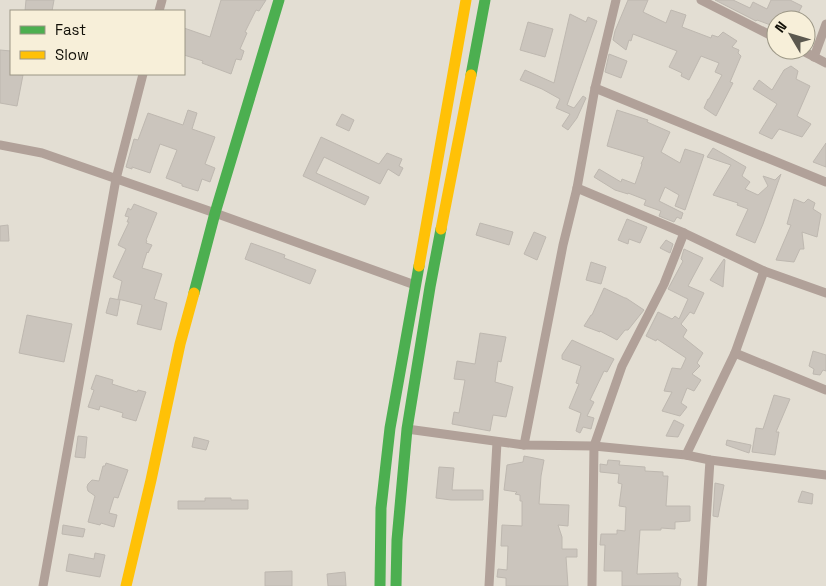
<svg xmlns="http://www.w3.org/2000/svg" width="826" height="586" viewBox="0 0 826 586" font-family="'Space Grotesk',sans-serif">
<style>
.building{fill:#cbc5bd;stroke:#beb8b0}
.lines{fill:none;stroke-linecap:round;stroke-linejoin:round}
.street{stroke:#b1a199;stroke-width:9}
.fast{stroke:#4caf50;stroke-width:11}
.slow{stroke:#ffc107;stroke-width:11}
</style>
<rect width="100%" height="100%" fill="#e3ded3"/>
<!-- building -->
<g class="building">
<polygon points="26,0 54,0 52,11 25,11"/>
<polygon points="221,0 266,0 259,11 256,10 245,32 247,33 240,49 244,51 241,60 236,59 231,74 202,63 203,61 184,55 184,28 210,37"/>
<polygon points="628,0 648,0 643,12 666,23 671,10 686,15 682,27 711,38 712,35 718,37 723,32 737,41 732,47 739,50 738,53 741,56 730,82 733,83 716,116 704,108 708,99 709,99 722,75 715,72 719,63 701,56 689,80 681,76 682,73 669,67 677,51 633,34 631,41 629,40 626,50 613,40 615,31"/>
<polygon points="715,0 733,0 750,8 753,2 767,9 771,0 790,0 802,6 795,19 792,17 791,20 787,20 780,17 778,20 776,20 776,27 757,20 756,21"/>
<polygon points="570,14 586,22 588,17 597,21 567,105 574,108 583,96 586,98 577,118 568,130 562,126 570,114 556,108 560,99 542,89 520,80 525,70 554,83"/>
<polygon points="528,22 553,29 545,57 520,50"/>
<polygon points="0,50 11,51 11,74 23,75 17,106 0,103"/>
<polygon points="609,54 627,61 621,78 605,72"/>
<polygon points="791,66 798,71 796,79 810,86 797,116 811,124 802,137 779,129 772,139 759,133 777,104 753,89 759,80 772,90 784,70"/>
<polygon points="188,110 197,113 192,129 215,137 205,164 215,168 210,182 202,179 198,191 182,186 182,184 166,178 177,150 160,144 150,173 132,167 132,169 126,167 134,139 138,140 148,113 183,125"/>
<polygon points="617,110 648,120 647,122 670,132 661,152 680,163 685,149 704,155 685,210 675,206 679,195 665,187 659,201 683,213 681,219 677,217 674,222 659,216 661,211 644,205 646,200 628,193 628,194 615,190 594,177 599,169 621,182 622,179 635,184 642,164 641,164 644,157 607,146"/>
<polygon points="342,114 354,120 349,131 336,125"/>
<polygon points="321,137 379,164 387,153 402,159 399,166 403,168 399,176 388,169 380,184 324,157 316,173 369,197 365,205 303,176"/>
<polygon points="826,143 826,167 813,162"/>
<polygon points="713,148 746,167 742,176 750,182 745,189 758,195 768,186 763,176 775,180 781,174 763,224 755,243 736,235 748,209 737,205 738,203 713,195 731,165 707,157"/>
<polygon points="794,199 804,203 808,199 815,203 813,209 821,214 817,237 802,232 804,249 800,249 794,262 776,260 791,225 787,224"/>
<polygon points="134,204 157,213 146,240 147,241 146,243 152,245 148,253 147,252 142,268 162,274 154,299 167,303 161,330 137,324 142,305 118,299 122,281 113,277 126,249 118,245 129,222 127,222 129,217 125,216 128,208 131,210"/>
<polygon points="627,219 647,227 640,243 629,239 628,244 618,240"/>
<polygon points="480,223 513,232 509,245 476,235"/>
<polygon points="8,225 9,241 0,241 0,226"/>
<polygon points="534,232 546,237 537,260 524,254"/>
<polygon points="666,240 673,244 670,253 660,248"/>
<polygon points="251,243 285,255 284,258 316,270 310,284 245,259"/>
<polygon points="684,249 703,258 688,286 704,293 694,314 690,312 681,324 687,330 683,337 703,353 697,363 700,366 692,374 701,380 694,391 687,388 681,403 687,407 680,416 662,411 672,392 664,391 672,368 681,369 686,358 657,339 656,341 646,336 658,312 672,319 675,316 679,319 688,299 668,289 683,261 681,259"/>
<polygon points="724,259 725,260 723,287 710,280"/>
<polygon points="591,262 606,267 601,284 586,280"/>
<polygon points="604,288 625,298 626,298 644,310 628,330 625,330 617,340 600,331 600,332 584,326 591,315 592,315"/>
<polygon points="110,298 120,300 117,316 106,313"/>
<polygon points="27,315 72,324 64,362 19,353"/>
<polygon points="480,333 506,337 501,362 498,361 495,382 513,387 506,417 493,415 490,431 452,424 454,412 459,413 465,380 454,379 457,361 475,364"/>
<polygon points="572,340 614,359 607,372 604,371 590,400 594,402 587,416 594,418 591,429 583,427 580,433 576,431 581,413 569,408 579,384 576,383 581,366 562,359 562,355"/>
<polygon points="813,351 826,355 826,371 823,370 820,375 813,374 814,369 809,366"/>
<polygon points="96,375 113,380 112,384 137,392 138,390 146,392 136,421 122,417 123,413 100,406 99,410 88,407 94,390 91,389"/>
<polygon points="774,395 790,399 776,432 779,432 775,455 752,452 756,428 763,429"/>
<polygon points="674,420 684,425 678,437 666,436"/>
<polygon points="78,436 87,437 85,458 75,457"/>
<polygon points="194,437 209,441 206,450 192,447"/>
<polygon points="727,440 751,445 749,453 726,445"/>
<polygon points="524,456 544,460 541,476 539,504 569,505 568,526 558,525 562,537 562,549 577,549 577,557 566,557 568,586 506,586 506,578 497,577 498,569 507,570 508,546 501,546 502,525 522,526 522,501 520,501 520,495 515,494 517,492 504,490 507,465 523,462"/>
<polygon points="608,460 620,461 619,465 645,467 645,471 663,472 663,476 668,476 666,506 690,506 690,521 675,522 675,529 661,528 661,530 640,530 637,574 678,573 678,577 681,579 680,586 622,586 622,571 604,571 605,545 600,545 601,534 617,534 617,530 625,531 626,507 619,506 622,484 618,483 619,474 600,472 600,464 607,465"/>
<polygon points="106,463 128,470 118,498 114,497 109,513 117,515 114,527 101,523 100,525 88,522 95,496 88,491 87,487 88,484 92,480 99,481 103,466 105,466"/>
<polygon points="439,467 454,468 452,490 483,490 483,500 451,500 436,498"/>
<polygon points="715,483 724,485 718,517 713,516"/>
<polygon points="802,491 813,494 812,504 798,502"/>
<polygon points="205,498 231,498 231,500 248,500 248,509 178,509 178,501 205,501"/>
<polygon points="63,525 85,529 83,537 62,534"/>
<polygon points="95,553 105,555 100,577 66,571 69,554 94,559"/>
<polygon points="292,571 292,586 265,586 265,572"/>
<polygon points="345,572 346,586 328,586 327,574"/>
</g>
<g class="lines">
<!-- street -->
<g class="street">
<polyline points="701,0 776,38"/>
<polyline points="159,11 162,0"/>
<polyline points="801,50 826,63"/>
<polyline points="814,57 826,24"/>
<polyline points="595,88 826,182"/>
<polyline points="0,145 42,153 215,213 415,285"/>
<polyline points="577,188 684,233 764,271 826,293"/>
<polyline points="735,353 826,390"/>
<polyline points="407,429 524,445 594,446 686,455 710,460 826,475"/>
<polyline points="524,445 563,245 577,188 595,88 616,0"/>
<polyline points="686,455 735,353 764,271"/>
<polyline points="43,586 116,179 143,74"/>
<polyline points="489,586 497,442"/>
<polyline points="592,586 594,446 622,366 664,284 684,233"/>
<polyline points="702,586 710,460"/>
</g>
<!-- fast -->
<g class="fast">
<polyline points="471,75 485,0"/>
<polyline points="194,293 215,213 279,0"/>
<polyline points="380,586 381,508 390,428 419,266"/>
<polyline points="396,586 397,540 407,429 430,287 441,229"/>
</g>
<!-- slow -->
<g class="slow">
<polyline points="441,229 471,75"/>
<polyline points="419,266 466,0"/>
<polyline points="126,586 151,480 180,344 194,293"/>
</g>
</g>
<!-- legend -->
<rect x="10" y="10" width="175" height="65" fill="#f7efd9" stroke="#9b9685"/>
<rect x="20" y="26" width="25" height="8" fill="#4caf50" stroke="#9b9685"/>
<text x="55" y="35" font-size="15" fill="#121008">Fast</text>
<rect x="20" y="51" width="25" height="8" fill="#ffc107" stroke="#9b9685"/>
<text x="55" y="60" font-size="15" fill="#121008">Slow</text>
<!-- north arrow -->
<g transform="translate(791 35) rotate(308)"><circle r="24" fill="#f7efd9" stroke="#9b9685"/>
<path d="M0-4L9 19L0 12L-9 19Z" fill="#5b584f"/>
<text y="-8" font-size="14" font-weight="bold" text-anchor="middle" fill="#121008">N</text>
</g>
</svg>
